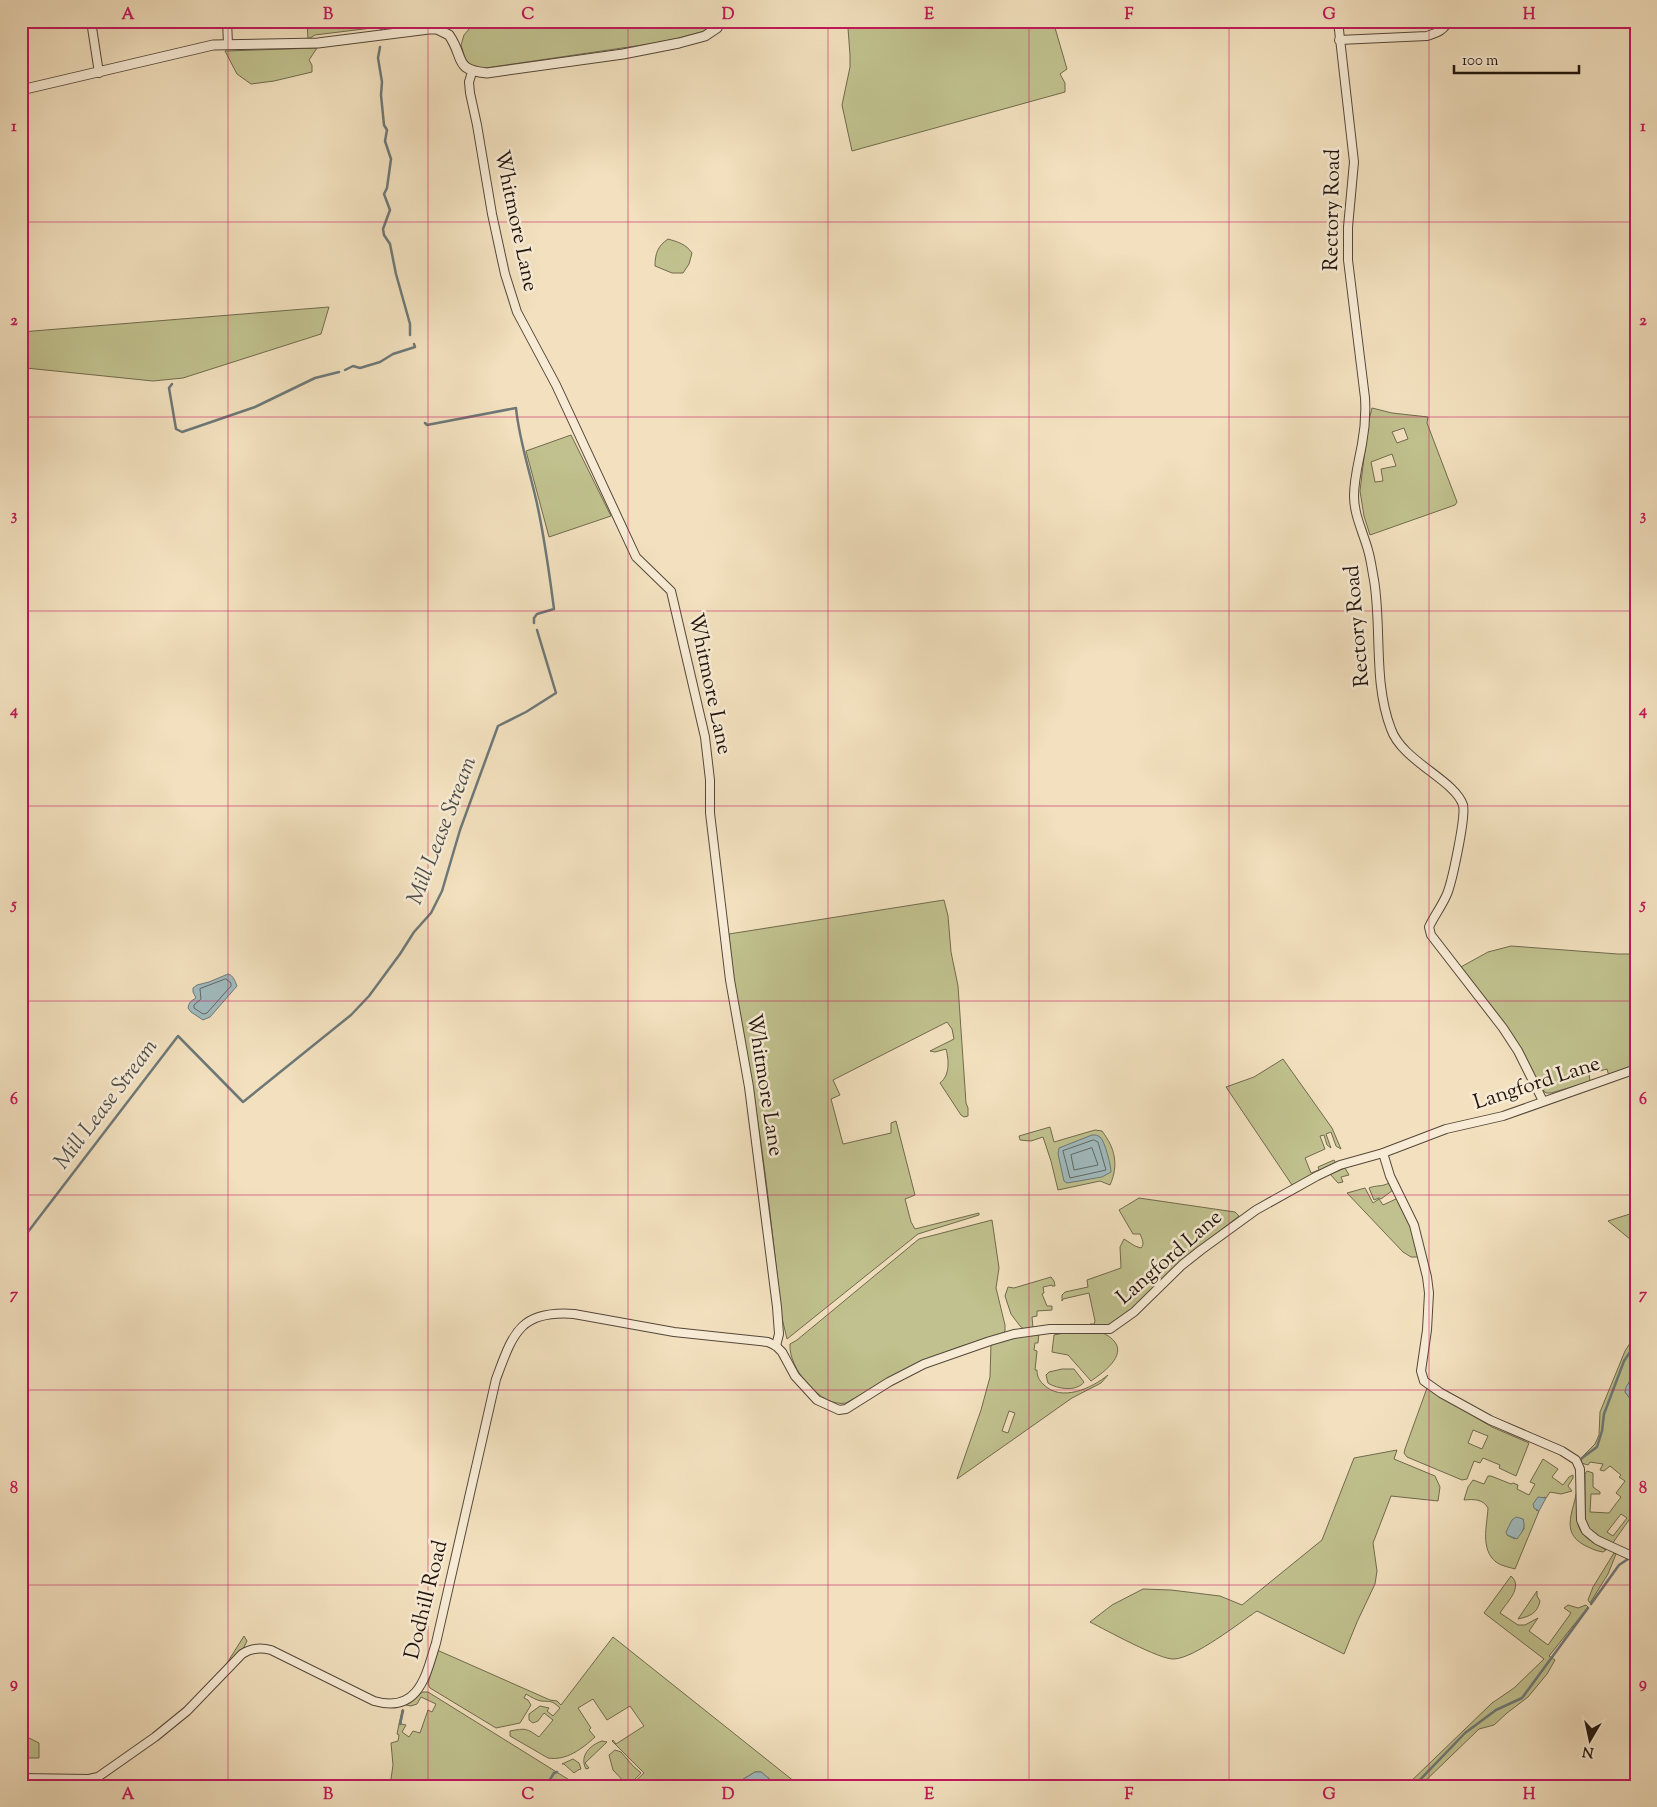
<svg xmlns="http://www.w3.org/2000/svg" width="1657" height="1807" viewBox="0 0 1657 1807" font-family="'Sorts Mill Goudy',serif">
<style>
.green{fill:#c0c18e;stroke:#706a4e;fill-rule:evenodd}
.water{fill:#a0babd;stroke:#6d7877}
.lines{fill:none;stroke-linecap:round;stroke-linejoin:round}
.shore{stroke:#606765;stroke-width:1}
.stream{stroke:#6d7877;stroke-width:2.5}
.minor-casing{stroke:#554739;stroke-width:10}
.tertiary-casing{stroke:#554739;stroke-width:11}
.minor{stroke:#f7ebd5;stroke-width:8}
.tertiary{stroke:#f7ebd5;stroke-width:9}
.grid{fill:none;stroke:#c2185b;stroke-width:1;stroke-opacity:0.55}
.labels{text-anchor:middle;dominant-baseline:central;stroke-width:5;stroke-linejoin:round;paint-order:stroke}
.street-label{font-size:21px;fill:#21140d;stroke:#f7ebd5}
.water-label{font-size:22px;font-style:italic;fill:#4d4e4b;stroke:#f7ebd5}
.neatline{fill:none;stroke:#c2185b;stroke-width:2}
.grid-label{font-size:16px;text-anchor:middle;font-weight:bold;fill:#c2185b}
</style>
<rect width="100%" height="100%" fill="#f2e0be"/>
<filter id="stains"><feTurbulence type="fractalNoise" baseFrequency=".004" numOctaves="4"/><feColorMatrix values="0 0 0 0 .2 0 0 0 0 .09 0 0 0 0 .02 0 0 0 .5 -.17"/></filter>
<radialGradient id="worn" r=".72"><stop offset=".6" stop-color="#630" stop-opacity="0"/><stop offset="1" stop-color="#630" stop-opacity=".3"/></radialGradient>
<!-- green -->
<g class="green">
<polygon points="307,21 379,21 380,27 315,35 308,39"/>
<polygon points="465,21 714,21 710,27 702,32 663,42 479,69 471,67 465,58 461,45 464,35 470,28"/>
<polygon points="876,21 1053,21 1067,69 1060,74 1065,83 1065,92 852,151 842,105 850,67 850,55 848,28"/>
<polygon points="317,48 309,60 312,65 312,72 274,81 251,84 237,74 225,51"/>
<path d="M668,239C678,242 686,244 692,253L689,264L683,273H672L655,266C655,253 658,246 668,239Z"/>
<polygon points="329,307 321,334 183,378 153,381 26,368 27,360 21,359 21,332"/>
<path d="M1372,408L1392,413L1428,417L1427,423L1457,502L1455,505L1370,535L1364,516L1360,491L1368,424ZM1404,428L1408,439L1397,443L1392,432ZM1392,454L1396,466L1381,469L1383,481L1375,482L1371,462Z"/>
<polygon points="571,435 611,516 549,537 526,451"/>
<path d="M944,900L948,916L951,952L958,986L966,1103L968,1108V1116L964,1117L961,1115L940,1083C950,1075 949,1061 946,1049L935,1052L930,1051L954,1039L952,1029L947,1022L833,1080L840,1095L831,1099L843,1144L891,1133V1123L896,1121L915,1195L905,1199L911,1222L915,1229L979,1213V1215L918,1234L787,1339L782,1318C774,1249 767,1179 756,1110C747,1051 732,993 729,934Z"/>
<path d="M1511,946L1618,954H1636V1065L1609,1076L1551,1093H1546L1543,1090L1459,968L1488,952ZM1607,1069L1609,1076L1590,1081L1589,1074Z"/>
<polygon points="1283,1059 1332,1128 1341,1149 1336,1146 1331,1132 1326,1134 1331,1148 1327,1145 1324,1135 1320,1136 1325,1149 1305,1158 1311,1173 1319,1170 1318,1167 1334,1160 1336,1164 1334,1166 1292,1185 1226,1087 1254,1077"/>
<path d="M1050,1127L1054,1142L1095,1130L1102,1131C1115,1148 1119,1165 1110,1185L1100,1181L1058,1190L1051,1161L1043,1137L1031,1141L1020,1140L1019,1136Z"/>
<polygon points="1345,1168 1349,1175 1341,1177 1343,1182 1338,1183 1330,1174"/>
<path d="M1389,1183L1393,1190L1381,1199L1379,1198L1374,1200L1369,1188C1376,1185 1382,1187 1389,1183Z"/>
<polygon points="1365,1188 1373,1203 1379,1199 1383,1205 1398,1198 1411,1226 1420,1257 1411,1257 1403,1252 1347,1193"/>
<path d="M1139,1198L1235,1212L1239,1216L1177,1264L1132,1309L1117,1322L1104,1327H1090V1324H1094L1095,1321L1089,1293L1063,1299L1062,1301V1295L1065,1292L1088,1287L1087,1280L1121,1268L1120,1247L1124,1239L1135,1246L1141,1248C1145,1244 1142,1239 1140,1234H1133L1119,1210Z"/>
<polygon points="1636,1212 1636,1244 1608,1221"/>
<path d="M992,1220L999,1268L996,1288L1005,1325V1331L1002,1334L959,1347L915,1364L846,1403C821,1408 788,1368 790,1344L797,1340L919,1239Z"/>
<polygon points="1051,1277 1054,1281 1055,1286 1052,1286 1052,1285 1043,1287 1044,1293 1042,1294 1047,1306 1052,1306 1052,1310 1037,1311 1037,1316 1032,1317 1033,1328 1024,1329 1020,1326 1011,1314 1005,1296 1008,1287 1014,1288"/>
<path d="M1039,1332L1038,1343H1035L1034,1350L1037,1351L1035,1370H1037C1037,1376 1039,1380 1043,1384C1061,1403 1092,1388 1108,1375L1101,1383L1072,1398L957,1479L981,1410L990,1377L991,1344ZM1009,1411L1015,1413L1008,1433L1002,1431Z"/>
<path d="M1069,1332L1103,1333C1135,1349 1107,1370 1091,1381L1068,1355L1052,1352L1054,1335Z"/>
<path d="M1636,1334V1380L1629,1382L1625,1392L1635,1405L1636,1409L1635,1418L1630,1427V1443L1636,1456V1510L1612,1544L1592,1533L1585,1522V1474L1587,1471L1593,1473V1487L1600,1492V1494H1591L1590,1512L1609,1513L1621,1497L1616,1493L1625,1481L1619,1477L1621,1475L1610,1466L1604,1471L1600,1470L1603,1464L1590,1462L1588,1465L1581,1463L1582,1457L1595,1444L1599,1435L1600,1412L1625,1351ZM1621,1514L1627,1518L1613,1536L1607,1532Z"/>
<path d="M1062,1369H1074L1084,1382C1077,1392 1057,1389 1048,1383L1046,1375L1049,1372Z"/>
<path d="M1427,1388L1492,1427L1529,1443L1516,1476L1499,1468L1500,1465L1483,1458L1480,1463L1474,1461L1467,1479L1462,1480L1407,1457L1404,1453L1405,1449ZM1473,1430L1488,1436L1482,1449L1468,1443Z"/>
<path d="M1397,1450L1394,1459L1435,1476L1440,1487L1438,1501L1391,1496L1373,1543L1377,1571L1375,1584L1357,1622L1344,1654L1257,1611C1239,1623 1195,1658 1174,1659C1160,1660 1106,1630 1090,1622L1112,1605L1143,1589L1171,1590L1220,1596L1242,1605L1322,1540L1354,1458Z"/>
<path d="M1543,1459L1558,1469L1552,1477L1563,1485L1569,1477L1573,1475V1478L1568,1486L1572,1491L1561,1494L1550,1492L1546,1498L1544,1497L1536,1510L1539,1511L1515,1569C1509,1567 1501,1566 1496,1562C1480,1549 1487,1526 1488,1508C1483,1499 1474,1499 1464,1500L1468,1487L1473,1480L1484,1484L1488,1476H1491L1511,1484L1513,1483L1518,1485L1517,1489L1529,1495L1535,1484L1530,1482ZM1523,1519L1524,1529L1515,1539L1507,1535Z"/>
<path d="M1577,1488C1579,1495 1578,1501 1577,1508C1575,1534 1586,1538 1606,1550L1603,1552C1596,1551 1590,1548 1584,1545C1559,1531 1575,1510 1577,1488Z"/>
<polygon points="1614,1553 1616,1554 1608,1574 1590,1603 1588,1600 1593,1587"/>
<path d="M1511,1576C1524,1587 1506,1603 1500,1613L1518,1625H1525L1538,1618L1529,1631L1548,1645L1571,1613L1564,1608L1568,1605L1578,1608L1586,1605L1588,1607L1549,1656L1555,1660L1547,1674L1528,1697L1507,1713L1494,1725L1479,1729L1420,1786H1406L1492,1703L1514,1688L1544,1659L1484,1613Z"/>
<path d="M1537,1591V1596L1540,1601C1537,1614 1530,1616 1518,1619Z"/>
<polygon points="244,1636 247,1641 242,1651 227,1663"/>
<path d="M613,1637L800,1786H778L761,1772H755L732,1786H630L644,1773L612,1741L613,1740L616,1744L644,1726L630,1706L607,1720L593,1699L578,1708L591,1728L589,1730L595,1737C582,1749 566,1761 548,1758L510,1736V1731C526,1728 526,1728 539,1737L553,1720L544,1713L538,1721L533,1723L529,1720V1714L540,1706L549,1708L547,1711L553,1716L560,1708C551,1700 552,1702 541,1701C536,1700 531,1697 526,1694L524,1698L528,1700L531,1705L520,1723L496,1728L430,1688L428,1684L437,1650L550,1700L557,1701L561,1705Z"/>
<polygon points="423,1692 428,1692 579,1786 390,1786 393,1765 391,1743 398,1741 399,1735 397,1734 402,1710 403,1709 401,1724 406,1725 402,1732 409,1737 413,1731 420,1733 428,1710 432,1712 436,1704 421,1697 417,1704 411,1706 406,1705 409,1700"/>
<polygon points="21,1734 39,1743 39,1758 21,1758"/>
<path d="M602,1741L607,1742L585,1763L589,1768L586,1769C579,1756 590,1745 602,1741Z"/>
<polygon points="615,1750 621,1752 633,1766 641,1773 628,1786 613,1770 609,1755"/>
<polygon points="573,1759 579,1763 581,1769 578,1770 574,1773 564,1764 562,1764"/>
<polygon points="21,1781 95,1783 95,1786 21,1786"/>
</g>
<!-- water -->
<g class="water">
<path d="M228,974C233,975 235,981 237,986L210,1017L203,1020L191,1012L188,1008C189,1002 191,1001 196,998L193,992V988L197,985L209,982Z"/>
<path d="M1092,1135C1096,1135 1097,1135 1100,1137C1105,1141 1111,1166 1111,1172L1102,1177L1067,1183L1064,1181L1058,1154L1059,1148Z"/>
<path d="M1636,1380V1409L1635,1405L1625,1392C1626,1385 1628,1382 1636,1380Z"/>
<path d="M1636,1414V1456C1631,1449 1627,1435 1631,1426C1632,1422 1635,1419 1636,1414Z"/>
<polygon points="1538,1497 1546,1498 1539,1511 1534,1508 1533,1504"/>
<path d="M1516,1517L1523,1519C1526,1528 1522,1532 1517,1539L1507,1535L1506,1532L1512,1520Z"/>
<polygon points="755,1772 761,1772 778,1786 732,1786"/>
</g>
<g class="lines">
<!-- shore -->
<g class="shore">
<polygon points="226,979 231,983 231,986 207,1013 203,1014 194,1008 194,1005 201,999 200,989"/>
<polygon points="1094,1140 1098,1142 1106,1170 1070,1178 1063,1151"/>
<polygon points="1092,1148 1098,1165 1074,1170 1071,1155"/>
</g>
<!-- stream -->
<g class="stream">
<polyline points="381,31 382,21"/>
<polyline points="380,47 378,58 382,82 381,95 384,125 387,130 385,141 391,159 387,188 384,194 390,210 383,229 384,235 390,244 396,274 410,324 410,335"/>
<polyline points="345,370 353,366 360,368 380,362 393,354 415,347 414,344"/>
<polyline points="172,384 169,388 176,429 182,432 255,407 315,378 339,372"/>
<path d="M425,423L427,425L516,408C519,438 528,466 535,495C544,532 549,571 554,609L537,614L534,618V623"/>
<polyline points="21,1241 178,1036 243,1102 351,1015 369,996 400,954 414,932 431,913 442,891 460,830 498,726 526,712 556,693 537,630"/>
<polyline points="1582,1458 1597,1447 1602,1431 1604,1414 1624,1361 1636,1343"/>
<polyline points="1591,1604 1619,1565 1628,1559"/>
<polyline points="400,1724 403,1711"/>
<polyline points="546,1786 554,1773 557,1772"/>
<polyline points="1414,1786 1465,1733 1496,1710 1522,1698 1588,1608"/>
</g>
<!-- minor casing -->
<g class="minor-casing">
<g id="minor">
<polyline points="91,21 99,73"/>
<polyline points="227,21 228,44"/>
<path d="M1338,21L1354,162L1348,227V260L1365,398C1366,414 1365,428 1362,444C1359,461 1354,478 1354,496C1354,515 1363,532 1368,550C1371,560 1372,570 1374,580C1382,629 1373,682 1391,729C1402,761 1455,780 1463,805C1466,817 1452,882 1447,894C1442,906 1434,916 1429,927L1431,935L1503,1028L1518,1051L1543,1101"/>
<path d="M1339,40L1427,36C1436,33 1444,31 1448,21"/>
<polyline points="472,72 469,82 470,93 477,125 492,214 505,274 517,312 556,385 636,557 671,591 705,737 710,780 710,813 730,980 749,1087 777,1307 779,1334 776,1346"/>
<polyline points="1383,1153 1390,1176 1414,1225 1427,1277 1429,1293 1427,1330 1421,1371 1424,1381 1441,1393 1490,1420 1562,1451 1576,1460 1580,1469 1581,1520 1586,1531 1597,1540 1636,1558"/>
<path d="M21,1778L89,1779L98,1777L155,1737L187,1711L242,1654C251,1648 260,1647 271,1650L374,1701C419,1714 426,1675 436,1643L496,1379C513,1334 519,1310 574,1314L674,1332L768,1342L776,1346L782,1352L795,1376L817,1400L839,1410L846,1409L889,1382L924,1364L990,1341L1014,1334L1050,1329H1110L1134,1312L1182,1265L1201,1250L1256,1210L1317,1176L1340,1165L1383,1153L1446,1129L1503,1116L1636,1069"/>
</g>
</g>
<!-- tertiary casing -->
<g class="tertiary-casing">
<path id="tertiary" d="M21,90L213,45L318,43L429,29H437L449,35C465,58 453,70 487,73L623,54L679,43L705,36L717,28L721,21"/>
</g>
<!-- minor -->
<use href="#minor" class="minor"/>
<!-- tertiary -->
<use href="#tertiary" class="tertiary"/>
</g>
<!-- grid -->
<path class="grid" d="M228,21V1786M428,21V1786M628,21V1786M828,21V1786M1029,21V1786M1229,21V1786M1429,21V1786M21,222H1636M21,417H1636M21,611H1636M21,806H1636M21,1001H1636M21,1195H1636M21,1390H1636M21,1585H1636"/>
<g class="labels">
<!-- street labels -->
<g class="street-label">
<text transform="translate(1333 210) rotate(-89)">Rectory Road</text>
<text transform="translate(515 221) rotate(78)">Whitmore Lane</text>
<text transform="translate(1358 626) rotate(-95)">Rectory Road</text>
<text transform="translate(709 684) rotate(78)">Whitmore Lane</text>
<text transform="translate(1537 1084) rotate(-18)">Langford Lane</text>
<text transform="translate(764 1085) rotate(81)">Whitmore Lane</text>
<text transform="translate(1170 1258) rotate(-41)">Langford Lane</text>
<text transform="translate(427 1600) rotate(-76)">Dodhill Road</text>
</g>
<!-- water labels -->
<g class="water-label">
<text transform="translate(443 831) rotate(-69)">Mill Lease Stream</text>
<text transform="translate(107 1105) rotate(-53)">Mill Lease Stream</text>
</g>
</g>
<!-- margin -->
<rect width="1657" height="1807" fill="none" stroke="#f2e0be" stroke-width="55"/>
<!-- north arrow -->
<g transform="translate(1590 1740) rotate(189)" stroke="#f7ebd5" stroke-width="4" paint-order="stroke">
<path d="M0-4L9 19L0 12L-9 19Z" fill="#21140d"/>
<text y="-8" font-size="14" font-weight="bold" text-anchor="middle" fill="#21140d">N</text>
</g>
<!-- scale -->
<path d="M1454 65v8h125v-8" fill="none" stroke="#21140d" stroke-width="2.5"/>
<text x="1462" y="65" font-size="15" fill="#21140d" stroke="#f7ebd5" stroke-width="4" paint-order="stroke">100 m</text>
<rect x="28" y="28" width="1602" height="1752" class="neatline"/>
<g class="grid-label">
<text x="128" y="19">A</text>
<text x="328" y="19">B</text>
<text x="528" y="19">C</text>
<text x="728" y="19">D</text>
<text x="929" y="19">E</text>
<text x="1129" y="19">F</text>
<text x="1329" y="19">G</text>
<text x="1529" y="19">H</text>
<text x="14" y="131">1</text>
<text x="1643" y="131">1</text>
<text x="14" y="325">2</text>
<text x="1643" y="325">2</text>
<text x="14" y="520">3</text>
<text x="1643" y="520">3</text>
<text x="14" y="715">4</text>
<text x="1643" y="715">4</text>
<text x="14" y="909">5</text>
<text x="1643" y="909">5</text>
<text x="14" y="1104">6</text>
<text x="1643" y="1104">6</text>
<text x="14" y="1299">7</text>
<text x="1643" y="1299">7</text>
<text x="14" y="1493">8</text>
<text x="1643" y="1493">8</text>
<text x="14" y="1688">9</text>
<text x="1643" y="1688">9</text>
<text x="128" y="1799">A</text>
<text x="328" y="1799">B</text>
<text x="528" y="1799">C</text>
<text x="728" y="1799">D</text>
<text x="929" y="1799">E</text>
<text x="1129" y="1799">F</text>
<text x="1329" y="1799">G</text>
<text x="1529" y="1799">H</text>
</g>
<rect width="100%" height="100%" filter="url(#stains)"/>
<rect width="100%" height="100%" fill="url(#worn)"/>
</svg>
